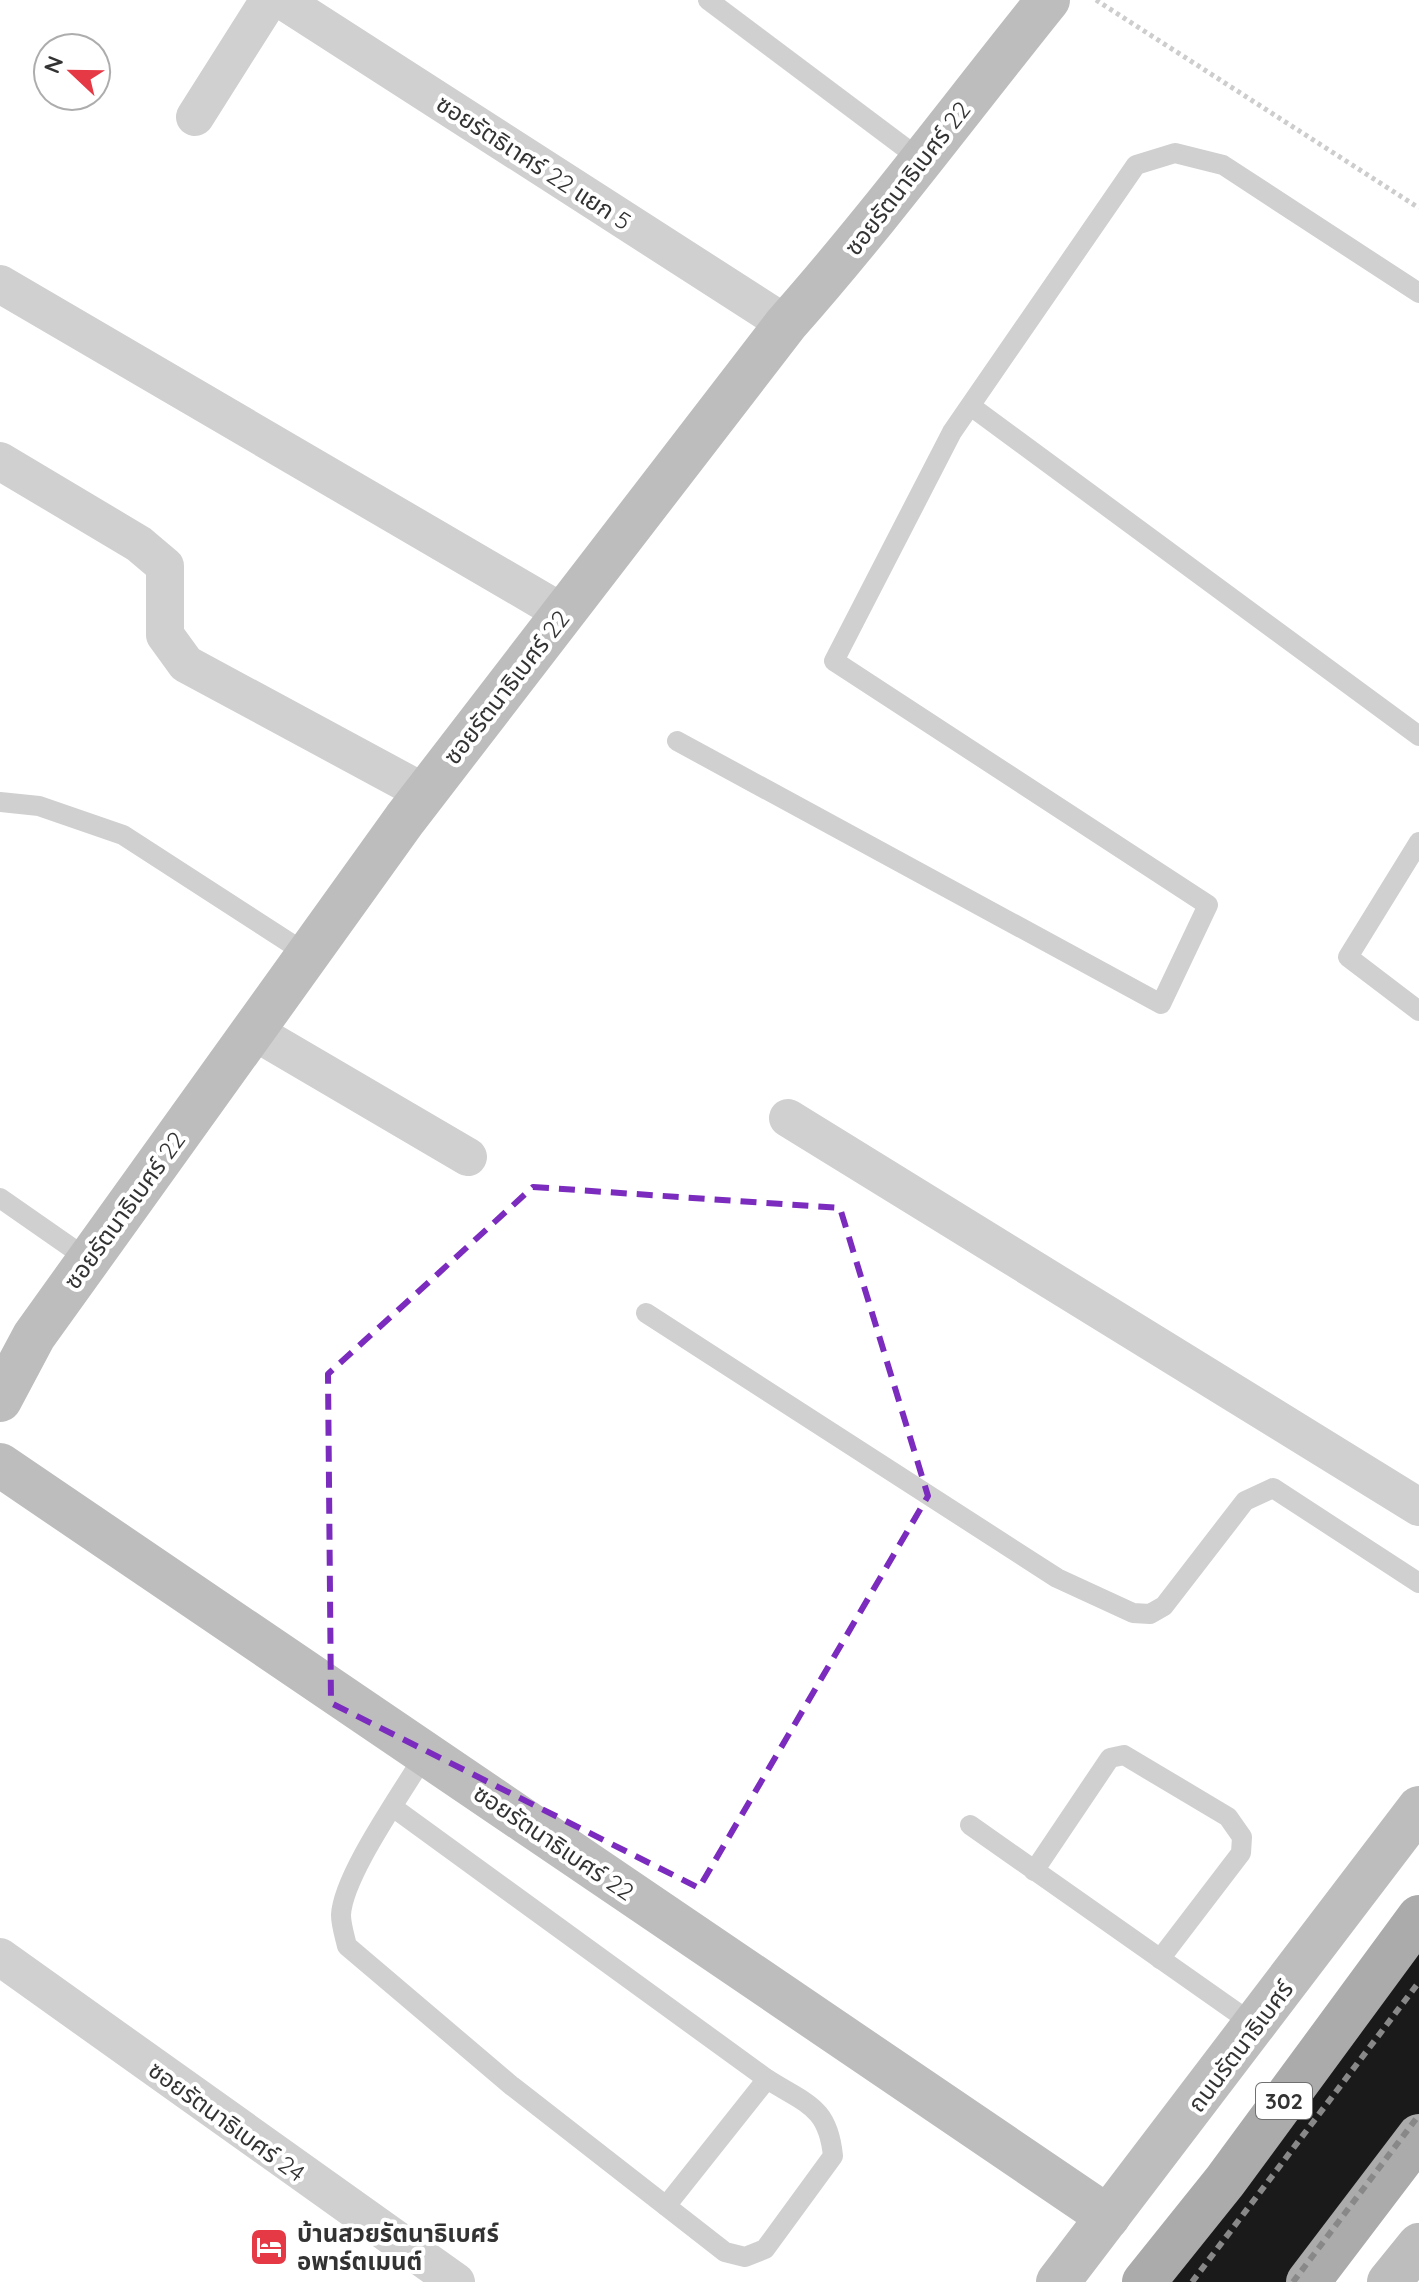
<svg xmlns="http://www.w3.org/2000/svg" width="1419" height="2282" viewBox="0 0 1419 2282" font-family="Quicksand,'Noto Sans Thai',sans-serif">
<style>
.building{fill:#1a1a1a}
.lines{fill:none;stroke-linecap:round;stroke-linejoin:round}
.path{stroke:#cdcdcd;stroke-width:5;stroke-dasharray:4 4;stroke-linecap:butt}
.lane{stroke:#d0d0d0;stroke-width:20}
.street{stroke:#d0d0d0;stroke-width:38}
.secondary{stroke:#bdbdbd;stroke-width:44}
.primary{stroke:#ababab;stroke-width:44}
.rail{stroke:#888;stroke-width:6;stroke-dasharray:8 6;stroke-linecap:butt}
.marked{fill:none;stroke:#7b2cbf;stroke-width:6;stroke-dasharray:16 10;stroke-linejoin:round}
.labels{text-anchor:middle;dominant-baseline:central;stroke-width:8;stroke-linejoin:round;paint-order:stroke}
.shield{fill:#fff;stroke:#707070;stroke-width:2}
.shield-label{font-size:22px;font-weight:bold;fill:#333}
.street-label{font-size:24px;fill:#333;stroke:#fff}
.poi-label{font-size:24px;font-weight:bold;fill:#333;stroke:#fff;text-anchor:start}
</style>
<rect width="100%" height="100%" fill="#fff"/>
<!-- building -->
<polygon class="building" points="1419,1950 1419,2145 1315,2282 1168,2282"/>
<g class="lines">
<!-- path -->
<polyline class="path" points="1096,0 1419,208"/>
<!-- lane -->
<g class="lane">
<polyline points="708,0 920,159"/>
<polyline points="972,407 1419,736"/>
<polyline points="677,741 1161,1004 1208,905 834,661 952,432 1136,165 1175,153 1223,165 1419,293"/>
<polyline points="0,802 39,806 123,835 307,954"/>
<polyline points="1419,842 1348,957 1419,1011"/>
<polyline points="0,1198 89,1260"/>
<polyline points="646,1313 1057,1578 1133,1613 1150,1614 1164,1606 1245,1501 1273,1488 1419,1583"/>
<path d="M394,1808L767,2079C806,2104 828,2106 833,2156L765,2249L745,2257L725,2252L512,2086L347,1946C345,1937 341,1925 341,1915C343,1875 403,1792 425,1754"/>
<polyline points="970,1825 1256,2026"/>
<polyline points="1034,1871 1110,1758 1124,1755 1228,1817 1242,1837 1241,1853 1160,1959"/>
<polyline points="666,2206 767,2079"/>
</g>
<!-- street -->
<g class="street">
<polyline points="282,0 786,324"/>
<polyline points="195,117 269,0"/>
<polyline points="0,284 563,613"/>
<polyline points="0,461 139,544 165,566 165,635 186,664 425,793"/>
<polyline points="253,1031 468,1157"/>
<polyline points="788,1118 1419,1507"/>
<polyline points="0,1957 456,2282"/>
</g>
<!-- secondary -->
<g class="secondary">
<path d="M0,1400L34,1336L405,819L786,324C878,220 961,108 1048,0"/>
<polyline points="0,1465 1108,2217"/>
<polyline points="1058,2282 1419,1808"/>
<polyline points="1389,2282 1419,2245"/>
</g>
<!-- primary -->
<g class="primary">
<polyline points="1144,2282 1225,2181 1419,1917"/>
<polyline points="1308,2282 1419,2136"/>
</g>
<!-- rail -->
<g class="rail">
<polyline points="1192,2282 1419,1982"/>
<polyline points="1293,2282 1419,2115"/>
</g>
</g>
<!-- marked area -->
<path class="marked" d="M533,1187L840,1208L928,1496L699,1888L331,1703L328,1374Z"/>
<!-- icons -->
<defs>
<g id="hotel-square" transform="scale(2)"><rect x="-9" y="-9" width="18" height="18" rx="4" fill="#e63946" stroke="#fff"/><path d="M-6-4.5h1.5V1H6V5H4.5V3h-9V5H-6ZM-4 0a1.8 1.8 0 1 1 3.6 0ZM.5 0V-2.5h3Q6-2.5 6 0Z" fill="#fff"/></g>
</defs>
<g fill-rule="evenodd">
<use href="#hotel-square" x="269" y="2247"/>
</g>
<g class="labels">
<!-- shield labels -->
<rect class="shield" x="1256" y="2083" width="56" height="36" rx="6"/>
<g class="shield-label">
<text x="1284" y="2101">302</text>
</g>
<!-- street labels -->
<g class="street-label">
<text transform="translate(534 162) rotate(33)">ซอยรัตธิเาศร์ 22 แยก 5</text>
<text transform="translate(907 178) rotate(-52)">ซอยรัตนาธิเบศร์ 22</text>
<text transform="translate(506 687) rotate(-52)">ซอยรัตนาธิเบศร์ 22</text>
<text transform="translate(124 1210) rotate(-54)">ซอยรัตนาธิเบศร์ 22</text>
<text transform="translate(554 1842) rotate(34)">ซอยรัตนาธิเบศร์ 22</text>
<text transform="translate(1240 2046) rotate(-53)">ถนนรัตนาธิเบศร์</text>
<text transform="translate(227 2121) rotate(36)">ซอยรัตนาธิเบศร์ 24</text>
</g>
<!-- poi labels -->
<g class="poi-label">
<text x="297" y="2233">บ้านสวยรัตนาธิเบศร์<tspan x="297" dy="28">อพาร์ตเมนต์</tspan></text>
</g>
</g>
<!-- north arrow -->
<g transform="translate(72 72) rotate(292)"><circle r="38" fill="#ffffff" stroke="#adadad" stroke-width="2"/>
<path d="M0-6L14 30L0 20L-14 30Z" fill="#e63946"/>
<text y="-12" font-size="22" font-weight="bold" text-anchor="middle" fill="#333333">N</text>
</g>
</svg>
